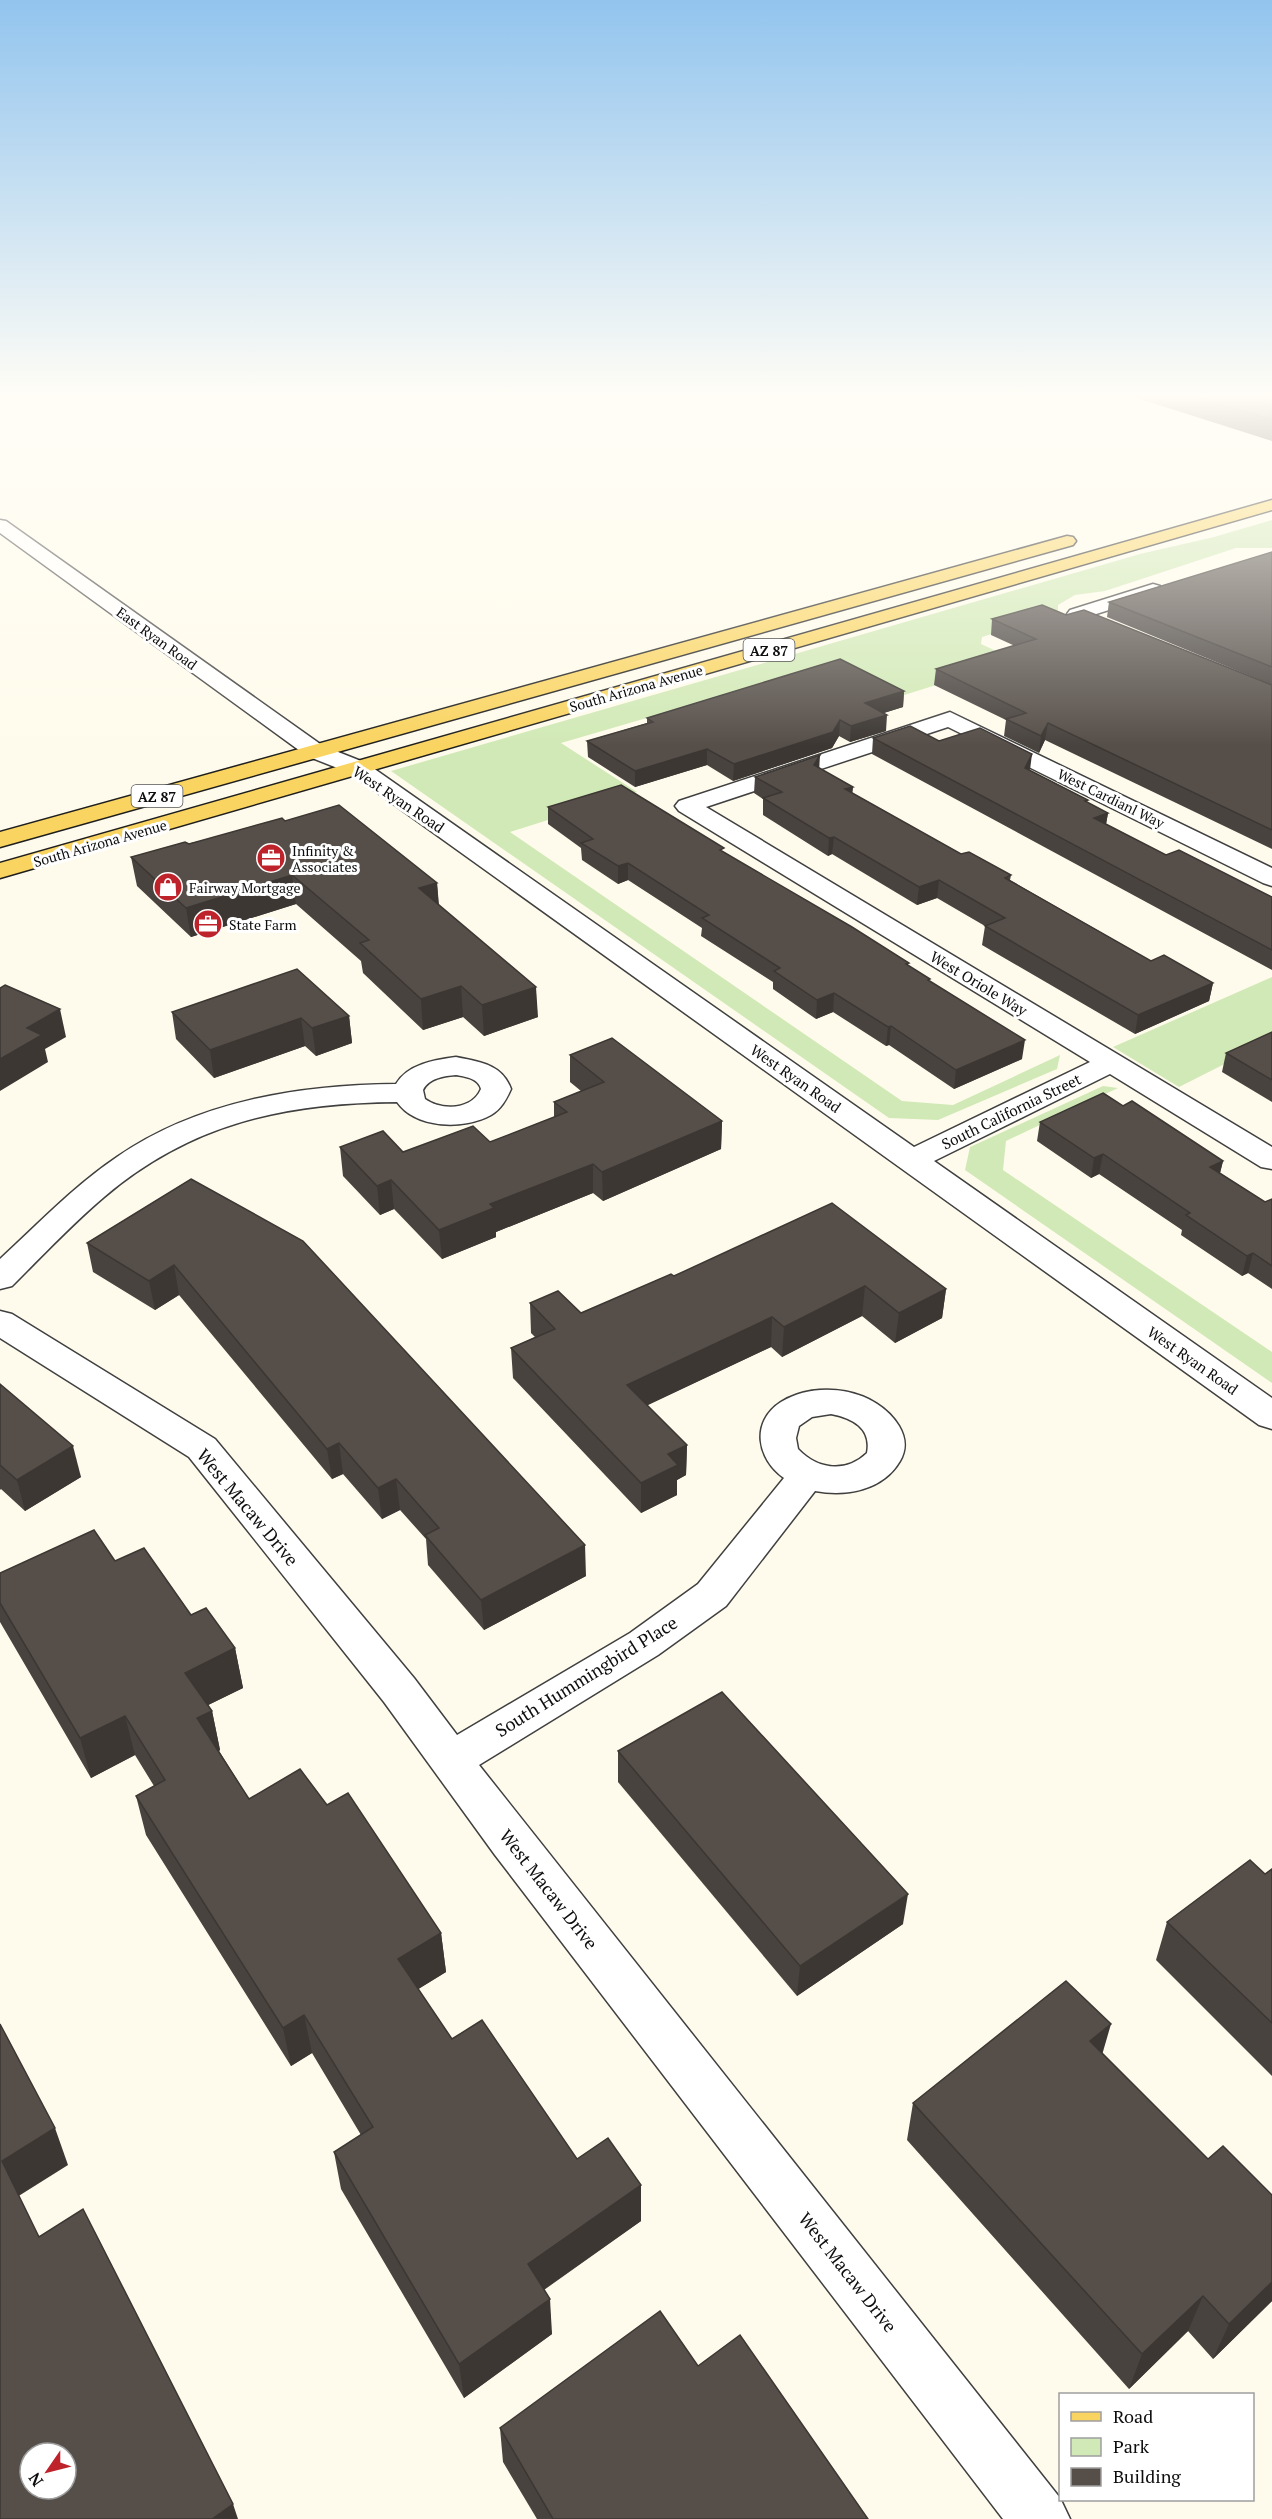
<svg xmlns="http://www.w3.org/2000/svg" width="1272" height="2519" viewBox="0 0 1272 2519" font-family="'PT Serif',serif">
<style>
.green{fill:#d1e9b6}
.lines{fill:none;stroke-linecap:round;stroke-linejoin:round}
.minor-casing{stroke:#404040;stroke-width:3}
.major-casing{stroke:#1e1e1e;stroke-width:3}
.minor{fill:#fff;fill-rule:evenodd}
.major{fill:#fad461;fill-rule:evenodd}
.wall{fill:#49433f}
.shaded-wall{fill:#3c3733}
.building{fill:#554e49;stroke:#3c3733;stroke-width:1.5;fill-rule:evenodd}
.labels{text-anchor:middle;dominant-baseline:central;stroke-width:6;stroke-linejoin:round;paint-order:stroke}
.far-street-label{font-size:14px;fill:#0d0d0d;stroke:#fff}
.shield{fill:#fff;stroke:#565656;stroke-width:1.5}
.shield-label{font-size:14px;font-weight:bold;fill:#0d0d0d}
.far-poi-label{font-size:14px;fill:#0d0d0d;stroke:#fff;text-anchor:start}
.street-label{font-size:15px;fill:#0d0d0d;stroke:#fff}
.near-street-label{font-size:18px;fill:#0d0d0d;stroke:#fff}
</style>
<rect width="100%" height="100%" fill="#fffbec"/>
<!-- green -->
<g class="green">
<polygon points="1272,520 1272,548 1236,548 1105,591 1075,595 1058,605 1058,614 982,637 981,644 1016,660 901,696 835,663 561,743 637,792 510,832 902,1101 953,1105 1060,1055 1057,1069 938,1120 889,1118 391,771 1140,554 1214,537"/>
<polygon points="1272,977 1272,1040 1179,1087 1113,1047"/>
<polygon points="1103,1086 1118,1088 1006,1141 1003,1170 1272,1352 1272,1383 965,1170 970,1147"/>
</g>
<g class="lines">
<!-- minor casing -->
<g class="minor-casing">
<g id="minor">
<polygon points="0,520 6,521 323,746 366,763 914,1147 1090,1062 679,811 675,806 679,801 950,712 1272,868 1272,886 1263,883 948,727 706,807 1272,1147 1272,1169 1261,1167 1110,1074 934,1161 1272,1398 1272,1429 1259,1425 350,773 307,756 0,533"/>
<polygon points="1153,584 1160,586 1163,590 1160,594 1077,620 1070,618 1067,614 1070,610"/>
<path d="M456,1057C480,1062 502,1064 511,1089C506,1100 501,1109 491,1115C464,1130 416,1129 397,1102C285,1103 191,1123 104,1197C72,1224 42,1256 12,1286L0,1289V1259C38,1224 74,1186 117,1157C198,1101 299,1085 396,1084C408,1064 434,1060 456,1057ZM456,1075C466,1077 478,1078 481,1089C472,1110 442,1111 425,1099L423,1090C429,1078 444,1076 456,1075Z"/>
<path d="M0,1311L12,1314L215,1439L414,1678L457,1735L630,1633L698,1584L784,1478C757,1459 750,1422 781,1402C818,1379 877,1389 899,1426C906,1438 907,1449 900,1461C883,1490 847,1497 815,1491L726,1606L658,1655L479,1765L1060,2498L1070,2519H1003L495,1855L384,1702L189,1457L0,1338ZM831,1414C852,1418 872,1428 867,1453C846,1473 818,1470 798,1449L796,1438L799,1426L812,1417Z"/>
</g>
</g>
<!-- major casing -->
<g class="major-casing">
<g id="major">
<polygon points="1272,500 1272,510 0,878 0,863"/>
<polygon points="1067,536 1073,537 1076,541 1073,545 0,847 0,832"/>
</g>
</g>
<!-- minor -->
<use href="#minor" class="minor"/>
<!-- major -->
<use href="#major" class="major"/>
</g>
<!-- wall -->
<g class="wall">
<polygon points="1121,393 1272,393 1272,441"/>
<polygon points="1272,552 1272,685 1107,617 1109,602"/>
<polygon points="1066,615 1272,685 1272,849 1045,740 1039,753 1004,736 1006,720 934,685 936,669 1015,646 991,635 992,619"/>
<polygon points="904,691 903,707 884,713 886,731 850,742 839,736 832,748 733,781 707,765 635,787 588,757 587,741 647,723 647,718"/>
<polygon points="873,738 939,741 1030,770 1088,800 1087,802 1108,813 1106,824 1166,855 1272,897 1272,970 872,754"/>
<polygon points="819,768 853,787 852,793 961,854 1011,875 1010,880 1151,961 1213,983 1209,1001 1135,1034 982,945 985,926 937,898 917,905 832,854 828,856 763,815 763,799 754,793 755,777"/>
<polygon points="548,807 724,852 908,966 930,982 1022,1059 954,1089 889,1045 886,1046 833,1012 816,1019 773,989 773,982 701,936 702,928 628,880 618,884 582,860 581,848 548,824"/>
<polygon points="285,821 437,883 439,905 538,1017 484,1036 463,1017 423,1030 363,973 361,961 296,904 191,937 137,886 131,857"/>
<polygon points="172,1012 349,1016 352,1043 316,1056 305,1046 214,1078 176,1039"/>
<polygon points="1272,1032 1272,1102 1222,1072 1226,1053"/>
<polygon points="570,1055 722,1121 721,1149 603,1201 593,1193 496,1232 496,1237 442,1259 394,1209 380,1215 343,1176 340,1147 403,1152 490,1142 554,1117 554,1102 581,1091 570,1082"/>
<polygon points="1123,1106 1223,1161 1220,1173 1265,1202 1272,1199 1272,1289 1248,1273 1242,1276 1181,1235 1182,1230 1099,1174 1091,1178 1037,1141 1040,1122"/>
<polygon points="191,1179 586,1576 484,1630 428,1565 426,1539 400,1510 382,1519 343,1474 332,1479 179,1295 155,1310 93,1272 87,1243"/>
<polygon points="674,1276 946,1289 942,1318 895,1343 862,1316 782,1357 771,1347 647,1405 687,1445 686,1475 677,1480 677,1495 641,1513 513,1378 511,1348 535,1337 531,1333 530,1303 581,1313"/>
<polygon points="0,1384 81,1477 25,1511 1,1489 0,1490"/>
<polygon points="115,1561 191,1615 235,1648 243,1688 208,1705 212,1711 220,1750 219,1751 249,1799 327,1805 441,1933 446,1972 418,1989 452,2039 577,2159 641,2185 641,2221 544,2290 552,2334 464,2398 341,2189 334,2152 361,2135 312,2053 291,2066 146,1835 136,1796 154,1786 135,1755 91,1778 0,1622 0,1573"/>
<polygon points="618,1751 903,1924 797,1996 618,1782"/>
<polygon points="1272,1869 1272,2076 1156,1960 1167,1922 1265,1874"/>
<polygon points="1102,2054 1272,2301 1213,2359 1188,2331 1129,2389 907,2140 913,2103"/>
<polygon points="698,2366 868,2519 537,2519 503,2462 500,2428"/>
</g>
<!-- shaded-wall -->
<g class="shaded-wall">
<polygon points="904,691 903,707 864,719 865,703"/>
<polygon points="887,715 886,731 850,742 851,726"/>
<polygon points="840,720 839,736 832,748 733,781 734,764"/>
<polygon points="1048,723 1045,740 1039,753 1041,736"/>
<polygon points="707,749 707,765 635,787 635,771"/>
<polygon points="1032,754 1030,770 1025,768"/>
<polygon points="820,755 819,772 814,765"/>
<polygon points="853,787 851,803 845,789"/>
<polygon points="1108,813 1105,830 1094,818"/>
<polygon points="834,837 832,854 828,856 829,838"/>
<polygon points="628,863 628,880 618,884 618,866"/>
<polygon points="292,875 296,904 191,937 186,908"/>
<polygon points="939,880 937,898 917,905 919,887"/>
<polygon points="437,883 439,912 419,888"/>
<polygon points="1213,983 1209,1001 1135,1034 1138,1015"/>
<polygon points="461,986 463,1017 423,1030 421,999"/>
<polygon points="536,987 538,1017 484,1036 482,1005"/>
<polygon points="834,993 833,1012 816,1019 817,1000"/>
<polygon points="60,1009 66,1037 45,1049 48,1062 0,1091 0,1059 27,1028"/>
<polygon points="349,1016 352,1043 316,1056 312,1028"/>
<polygon points="301,1018 305,1046 214,1078 210,1050"/>
<polygon points="891,1026 889,1045 886,1046 888,1027"/>
<polygon points="1025,1040 1022,1059 954,1089 956,1070"/>
<polygon points="722,1121 721,1149 603,1201 602,1172"/>
<polygon points="1103,1154 1099,1174 1091,1178 1094,1158"/>
<polygon points="1223,1161 1218,1181 1210,1167"/>
<polygon points="593,1164 593,1193 496,1232 496,1237 442,1259 439,1230 490,1204"/>
<polygon points="391,1180 394,1209 380,1215 377,1186"/>
<polygon points="1253,1253 1248,1273 1242,1276 1247,1256"/>
<polygon points="174,1265 179,1295 155,1310 149,1281"/>
<polygon points="865,1286 862,1316 782,1357 784,1327"/>
<polygon points="946,1289 942,1318 895,1343 899,1313"/>
<polygon points="772,1317 771,1347 627,1415 627,1385"/>
<polygon points="339,1443 343,1474 332,1479 327,1449"/>
<polygon points="687,1445 686,1475 677,1480 677,1495 641,1513 641,1483 668,1454"/>
<polygon points="73,1446 81,1477 25,1511 17,1480"/>
<polygon points="396,1479 400,1510 382,1519 378,1488"/>
<polygon points="585,1545 586,1576 484,1630 481,1600"/>
<polygon points="235,1648 243,1688 194,1712 185,1673"/>
<polygon points="212,1711 220,1750 206,1758 197,1718"/>
<polygon points="125,1716 135,1755 91,1778 80,1738"/>
<polygon points="908,1894 903,1924 797,1996 800,1966"/>
<polygon points="441,1933 446,1972 404,1998 398,1959"/>
<polygon points="304,2015 312,2053 291,2066 283,2028"/>
<polygon points="1111,2024 1100,2062 1090,2041"/>
<polygon points="55,2128 68,2165 17,2197 2,2161"/>
<polygon points="641,2185 641,2221 530,2299 528,2264"/>
<polygon points="1272,2282 1272,2301 1213,2359 1229,2324"/>
<polygon points="1203,2296 1188,2331 1129,2389 1142,2354"/>
<polygon points="550,2299 552,2334 464,2398 459,2364"/>
<polygon points="233,2504 238,2519 212,2519"/>
</g>
<!-- building -->
<g class="building">
<polygon points="1183,393 1272,393 1272,420"/>
<polygon points="1272,552 1272,667 1109,602"/>
<polygon points="1042,605 1066,615 1084,610 1272,685 1272,830 1048,723 1041,736 1006,719 1026,713 936,669 1036,639 992,619"/>
<polygon points="840,659 904,691 865,703 887,715 851,726 840,720 833,732 734,764 707,749 635,771 587,741 653,722 647,718"/>
<polygon points="910,726 939,741 980,728 1032,754 1025,768 1088,800 1085,801 1108,813 1094,818 1166,855 1179,850 1272,897 1272,950 873,738"/>
<polygon points="820,755 814,765 853,787 845,789 961,854 969,852 1011,875 1005,878 1151,961 1164,955 1213,983 1138,1015 985,926 1005,918 939,880 919,887 834,837 829,838 763,798 782,792 755,777"/>
<polygon points="621,785 724,848 720,850 852,927 909,963 906,964 930,979 928,980 1025,1040 956,1070 891,1026 888,1027 834,993 817,1000 774,971 780,968 702,918 709,915 628,863 618,866 581,843 593,839 548,807"/>
<polygon points="339,805 437,883 419,888 536,987 482,1005 461,986 421,999 360,943 369,940 292,875 186,908 131,857 185,842 189,844 282,818 285,821"/>
<polygon points="297,969 349,1016 312,1028 301,1018 210,1050 172,1012"/>
<polygon points="5,985 60,1009 27,1028 42,1035 0,1059 0,988"/>
<polygon points="1272,1032 1272,1080 1226,1053"/>
<polygon points="612,1038 722,1121 602,1172 593,1164 490,1204 494,1208 439,1230 391,1180 377,1186 340,1147 383,1131 403,1152 473,1126 490,1142 567,1112 554,1102 604,1082 570,1055"/>
<polygon points="1103,1093 1123,1106 1132,1101 1223,1161 1210,1167 1265,1202 1272,1199 1272,1266 1253,1253 1247,1256 1186,1215 1190,1213 1103,1154 1094,1158 1040,1122"/>
<polygon points="191,1179 303,1241 585,1545 481,1600 425,1535 439,1528 396,1479 378,1488 339,1443 327,1449 174,1265 149,1281 87,1243"/>
<polygon points="832,1203 946,1289 899,1313 865,1286 784,1327 772,1317 627,1385 687,1445 668,1454 678,1465 641,1483 511,1348 555,1329 530,1303 558,1291 581,1313 671,1274 674,1276"/>
<polygon points="0,1384 73,1446 17,1480 0,1465"/>
<polygon points="94,1530 115,1561 144,1548 191,1615 206,1608 235,1648 185,1673 212,1711 197,1718 249,1799 300,1769 327,1805 348,1793 441,1933 398,1959 452,2039 482,2020 577,2159 608,2138 641,2185 528,2264 550,2299 459,2364 334,2152 373,2127 304,2015 283,2028 136,1796 165,1780 125,1716 80,1738 0,1603 0,1573"/>
<polygon points="722,1692 908,1894 800,1966 618,1751"/>
<polygon points="1250,1860 1265,1874 1272,1869 1272,2023 1167,1922"/>
<polygon points="1066,1981 1111,2024 1090,2041 1208,2159 1223,2146 1272,2195 1272,2282 1229,2324 1203,2296 1142,2354 913,2103"/>
<path d="M0,2024L55,2128L2,2161L39,2237L83,2209L233,2504L212,2519H0ZM30,2453H66V2489H30Z"/>
<polygon points="660,2311 698,2366 740,2335 868,2519 553,2519 500,2428"/>
</g>
<!-- sky -->
<linearGradient id="sky" x2="0" y2="1"><stop stop-color="#92c4ee"/><stop offset="0.53" stop-color="#fffdf6"/><stop offset="1" stop-color="#fffdf6" stop-opacity="0"/></linearGradient>
<rect width="1272" height="746" fill="url(#sky)"/>
<!-- icons -->
<defs>
<g id="office-disc" transform="scale(1.5)"><circle r="9.5" fill="#be232b" stroke="#fff"/><path d="M-6-3h4V-5.5h4V-3h4V5H-6ZM-1-4.5V-3h2v-1.5ZM-6 0V1H6V0Z" fill="#fff"/></g>
<g id="shop-disc" transform="scale(1.5)"><circle r="9.5" fill="#be232b" stroke="#fff"/><path d="M-5-2.5h2.3a2.7 3.5 0 0 1 5.4 0H5L5.5 6h-11ZM-1.5-2.5h3a1.5 2.3 0 0 0-3 0Z" fill="#fff"/></g>
</defs>
<g fill-rule="evenodd">
<use href="#office-disc" x="271" y="858"/>
<use href="#shop-disc" x="168" y="887"/>
<use href="#office-disc" x="208" y="924"/>
</g>
<g class="labels">
<!-- far-street labels -->
<g class="far-street-label">
<text transform="translate(157 638) rotate(36)">East Ryan Road</text>
<text transform="translate(636 688) rotate(-16)">South Arizona Avenue</text>
<text transform="translate(1111 798) rotate(26)">West Cardianl Way</text>
<text transform="translate(100 843) rotate(-16)">South Arizona Avenue</text>
</g>
<!-- shield labels -->
<g class="shield">
<rect x="743.5" y="639" width="51" height="22" rx="4.5"/>
<rect x="131.5" y="785" width="51" height="22" rx="4.5"/>
</g>
<g class="shield-label">
<text x="769" y="650">AZ 87</text>
<text x="157" y="796">AZ 87</text>
</g>
<!-- far-poi labels -->
<g class="far-poi-label">
<text x="292" y="850">Infinity &amp;<tspan x="292" dy="16">Associates</tspan></text>
<text x="189" y="887">Fairway Mortgage</text>
<text x="229" y="924">State Farm</text>
</g>
<!-- street labels -->
<g class="street-label">
<text transform="translate(399 799) rotate(34)">West Ryan Road</text>
<text transform="translate(979 983) rotate(31)">West Oriole Way</text>
<text transform="translate(796 1078) rotate(35)">West Ryan Road</text>
<text transform="translate(1011 1111) rotate(-26)">South California Street</text>
<text transform="translate(1193 1360) rotate(35)">West Ryan Road</text>
</g>
<!-- near-street labels -->
<g class="near-street-label">
<text transform="translate(248 1507) rotate(50)">West Macaw Drive</text>
<text transform="translate(586 1676) rotate(-32)">South Hummingbird Place</text>
<text transform="translate(549 1889) rotate(52)">West Macaw Drive</text>
<text transform="translate(848 2272) rotate(52)">West Macaw Drive</text>
</g>
</g>
<!-- legend -->
<rect x="1059" y="2393" width="195" height="108" fill="#ffffff" stroke="#9e9e9e" stroke-width="1.5"/>
<rect x="1071" y="2412" width="30" height="9" fill="#fad461" stroke="#9e9e9e" stroke-width="1.5"/>
<text x="1113" y="2423" font-size="18" fill="#0d0d0d">Road</text>
<rect x="1071" y="2438" width="30" height="18" fill="#d1e9b6" stroke="#9e9e9e" stroke-width="1.5"/>
<text x="1113" y="2453" font-size="18" fill="#0d0d0d">Park</text>
<rect x="1071" y="2468" width="30" height="18" fill="#554e49" stroke="#9e9e9e" stroke-width="1.5"/>
<text x="1113" y="2483" font-size="18" fill="#0d0d0d">Building</text>
<!-- north arrow -->
<g transform="translate(48 2471) rotate(235)"><circle r="28" fill="#ffffff" stroke="#9e9e9e" stroke-width="1.5"/>
<path d="M0-4.5L10 22L0 15L-10 22Z" fill="#be232b"/>
<text y="-9" font-size="16" font-weight="bold" text-anchor="middle" fill="#0d0d0d">N</text>
</g>
</svg>
